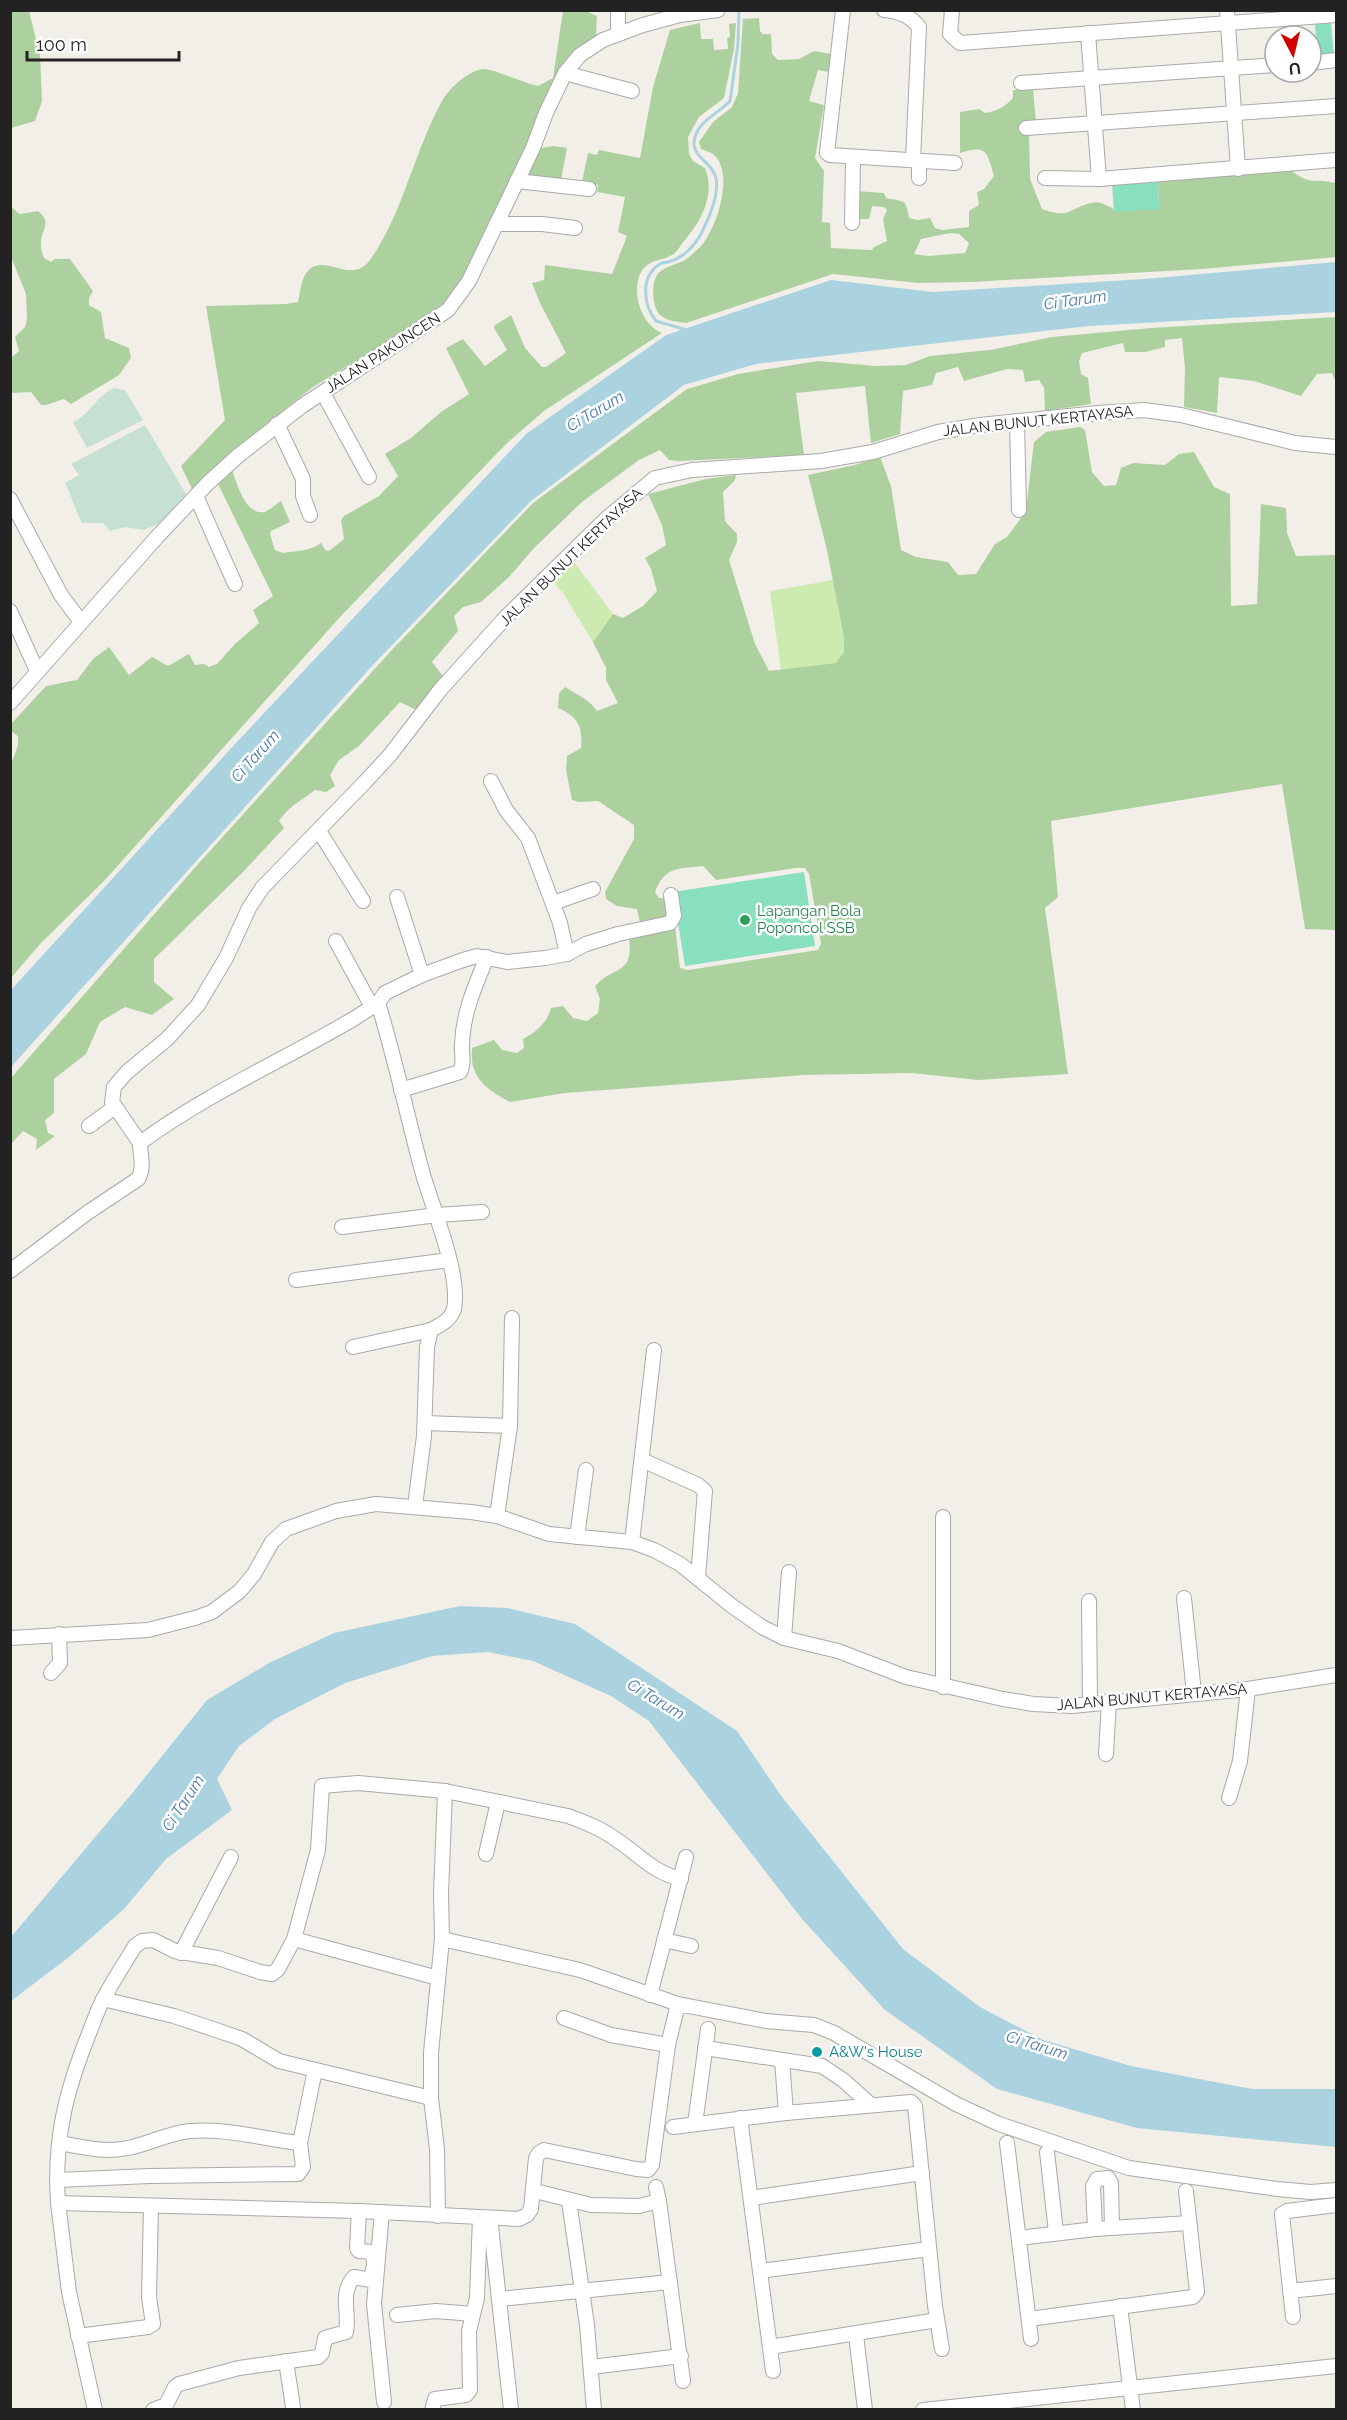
<svg xmlns="http://www.w3.org/2000/svg" width="1347" height="2420" viewBox="0 0 1347 2420" font-family="Raleway,sans-serif">
<style>
.grass{fill:#cdebb0}
.forest{fill:#add19e;fill-rule:evenodd}
.wetland{fill:#c6e0d4}
.pitch{fill:#88e0be}
.water{fill:#aad3df}
.lines{fill:none;stroke-linecap:round;stroke-linejoin:round}
.stream{stroke:#aad3df;stroke-width:3}
.minor-casing{stroke:#a9a9a9;stroke-width:16}
.minor{stroke:#fff;stroke-width:14}
.leisure-dot{fill:#2e9e5b;stroke:#fff;stroke-width:2}
.culture-dot{fill:#0f9aa8;stroke:#fff;stroke-width:2}
.labels{text-anchor:middle;dominant-baseline:central;stroke-width:5;stroke-linejoin:round;paint-order:stroke}
.street-label{font-size:15px;fill:#222;stroke:#fff}
.leisure-label{font-size:15px;fill:#27864d;stroke:#fff;text-anchor:start}
.culture-label{font-size:15px;fill:#0d838f;stroke:#fff;text-anchor:start}
.water-label{font-size:16px;font-style:italic;fill:#4a7aab;stroke:#fff}
</style>
<rect width="100%" height="100%" fill="#f2efe9"/>
<!-- grass -->
<g class="grass">
<polygon points="574,562 613,614 593,642 563,593 552,581"/>
<polygon points="833,580 844,638 844,652 837,663 781,670 770,591"/>
</g>
<!-- forest -->
<g class="forest">
<polygon points="10,11 29,11 40,55 42,101 35,121 11,128"/>
<path d="M563,11H586L597,16L596,35L570,57L554,78L552,87L534,129L464,275L448,301L403,332L313,387L246,440L193,491L181,466L225,420L206,306L286,304L298,302C300,293 301,282 305,275C321,248 350,287 370,260C402,216 415,149 442,101C449,88 470,69 485,69C495,70 525,83 538,86L553,78Z"/>
<path d="M759,18L760,31L763,34H771L772,54L778,60L799,59L814,51L831,54L828,72L818,70L809,101L824,105L815,158L824,171L822,222L830,223L831,248L872,250L874,247L887,241L883,219L887,210L884,207L872,206L869,219H856L855,191L884,193L886,198C904,202 906,198 909,218L918,220L930,218L935,228L942,230L969,227V211L979,205L977,192L984,189L994,176C987,152 987,144 960,153V112L979,109L985,113C997,111 1005,107 1013,98V90L1033,89L1036,122L1029,135L1030,179L1042,209C1071,219 1067,209 1091,203C1101,200 1106,206 1113,208L1114,211L1159,208L1158,180L1291,170C1311,187 1314,177 1334,183L1336,181V257L1202,269L971,282L918,283L833,274L686,323C678,322 667,321 660,315C652,307 651,285 657,275C662,267 676,265 685,260C691,256 697,250 702,245C717,227 735,172 713,154C710,152 704,150 701,149L699,142L713,122L732,107L738,93L743,19ZM950,233L959,234L969,243L965,253L928,256L914,254L921,239Z"/>
<path d="M700,23L701,39H713L714,50L728,49L727,38L730,37L729,24L736,23L734,49L724,98L699,117L688,137L689,154L693,161L705,168C716,194 701,222 684,241C681,244 679,249 676,252C667,261 652,258 643,269C629,289 641,325 662,333L544,411L506,444L340,617L105,880L40,944L11,978L10,767L18,745V736L11,731V724L46,686L77,680L93,659L109,647L129,675L152,657L168,666L189,654L195,665L204,664L209,667L217,664L235,644L259,623L253,610L273,596L218,484L232,470C237,483 245,516 265,512C270,510 276,504 281,501L290,522L271,531L270,534L275,550L283,553C297,551 310,551 321,543L325,550L329,551L344,539L341,520L344,516L379,496L398,476L385,454L411,438L441,412L469,394L446,348L463,339L485,366L507,350L494,328L495,325L511,315L525,348L542,367H546L566,353L540,303L532,283L544,280L545,265L612,274L627,236L618,232L625,197L597,192L598,185L582,182L588,153L597,155L599,150L640,158L653,87L670,30Z"/>
<polygon points="554,146 567,148 561,180 527,177 541,148"/>
<path d="M11,207L20,214L38,211C53,224 41,228 41,243C40,248 43,254 44,258L51,262L55,259H70L93,291L89,298V305L101,312L105,338L129,348L131,358L119,375L71,404L64,399L46,405H41L31,392L13,393L11,388V358L19,351L15,337L25,327L27,319L26,294L11,257Z"/>
<path d="M1336,317V383L1332,373L1317,374L1301,396L1254,381L1219,377L1217,413L1184,407L1185,368L1182,338L1165,340V347L1145,352H1125L1123,343L1082,353L1079,361L1081,374L1088,378L1091,404L1045,411L1044,388L1039,380L1025,382L1023,370L1007,369L964,381L958,367L936,373L932,385L903,391L900,434L871,443L865,386L796,393L804,455L679,461L669,460L660,450L639,460L582,502L534,548L509,577L481,602L463,607L454,616L458,631L432,662L443,676L416,710L400,702L359,746L339,760L330,775L335,786L326,792L315,790C299,803 292,803 279,821L284,828L243,872L154,959V982L174,999L152,1015L125,1007L100,1022L86,1054L54,1079V1113L45,1120L48,1133L55,1136L36,1150L37,1139L23,1131L11,1144V1078L199,863L390,652L533,503L687,389L738,374L818,361L876,366L906,365L930,356L990,350L1052,337L1151,328Z"/>
<path d="M1080,427L1085,430L1092,472L1104,486L1116,485L1121,468L1133,463L1165,465L1179,454L1194,452L1214,487L1230,494L1231,606L1257,604L1261,504L1286,508L1287,533L1296,556L1336,555V930L1305,929L1282,784L1051,821L1058,897L1045,908L1068,1074L978,1080L912,1073L804,1075L565,1093L510,1102C487,1090 469,1078 472,1048L494,1040L502,1050L517,1053L524,1048L523,1039C535,1033 548,1022 551,1008L563,1006L573,1018L587,1021L598,1013L600,999L595,986C615,965 634,975 629,938L675,926L680,968L688,970L818,950L821,944L809,874L805,868H796L716,880L703,866C678,869 665,866 655,892L659,898H667L670,914L665,919L640,923L637,909L617,906L606,899L605,892L634,839V825L598,801L579,802L572,800L566,770L567,756L581,748C583,726 578,717 558,708L559,693L565,687C577,695 589,699 597,711L618,703L606,680V668L593,642L613,614L623,618L643,606L657,591L651,569L645,558L666,545L662,525L648,494L706,479L736,475L735,480L723,492L725,521L737,534V542L729,560L755,644L769,671L836,663L844,652V638L827,550L808,475L855,465L880,457L891,486L901,550L916,557L948,562L958,575L976,574L995,544L1007,537L1026,511L1034,442L1046,432Z"/>
</g>
<!-- wetland -->
<g class="wetland">
<path d="M114,388L125,390L143,420L87,448L73,422C90,415 97,395 114,388Z"/>
<path d="M145,425L186,494L163,520L156,525L144,530L125,527L110,531L103,523H82C75,510 72,496 65,483L79,475L71,464Z"/>
</g>
<!-- pitch -->
<g class="pitch">
<polygon points="1331,23 1334,56 1317,56 1315,24"/>
<polygon points="1158,180 1159,209 1114,212 1112,183"/>
<polygon points="804,872 815,946 685,966 673,892"/>
</g>
<!-- water -->
<g class="water">
<polygon points="1336,262 1336,312 1089,326 756,364 684,385 531,501 371,667 11,1067 11,990 235,744 526,434 666,335 831,280 933,292 1144,279"/>
<polygon points="460,1606 507,1608 575,1624 737,1731 782,1797 903,1949 980,2007 1043,2040 1131,2066 1252,2089 1336,2089 1336,2147 1137,2128 997,2089 885,2010 802,1919 649,1721 611,1696 533,1661 488,1652 432,1656 345,1683 275,1719 239,1746 217,1779 232,1810 166,1859 124,1909 69,1957 11,2001 11,1937 134,1791 207,1700 269,1663 334,1633"/>
</g>
<g class="lines">
<!-- stream -->
<path class="stream" d="M687,330L656,321C644,306 639,277 660,264C663,262 665,263 668,262C683,258 695,246 702,232C709,219 721,190 715,175C709,160 689,155 695,137C700,120 719,113 730,101L738,44L739,10"/>
<!-- minor casing -->
<g class="minor-casing">
<g id="minor">
<polyline points="843,10 827,153 830,155 955,163"/>
<path d="M884,10C898,11 910,15 919,27L913,160"/>
<polyline points="952,10 950,34 960,43 1336,15"/>
<polyline points="1227,10 1238,169"/>
<polyline points="1088,33 1099,179"/>
<polyline points="618,34 618,10"/>
<polyline points="1311,63 1336,60"/>
<polyline points="565,73 632,91"/>
<polyline points="1021,83 1275,65"/>
<polyline points="1026,128 1336,106"/>
<polyline points="919,161 919,178"/>
<polyline points="1045,178 1099,179 1336,160"/>
<polyline points="517,181 589,189"/>
<polyline points="852,223 853,157"/>
<polyline points="496,224 542,224 575,228"/>
<polyline points="323,393 369,477"/>
<polyline points="1017,421 1019,510"/>
<polyline points="277,424 303,479 303,496 310,515"/>
<polyline points="196,496 235,584"/>
<polyline points="10,499 61,595 81,622"/>
<polyline points="10,611 37,671"/>
<polyline points="10,703 157,537 208,483 239,455 302,406 448,310 469,281 533,148 546,113 565,73 580,55 603,40 643,25 680,15 718,10"/>
<polyline points="491,781 506,810 528,838 560,923 567,954"/>
<polyline points="319,831 363,901"/>
<polyline points="397,897 422,975"/>
<polyline points="553,903 593,889"/>
<polyline points="336,941 372,1007"/>
<path d="M378,1003C395,1058 407,1115 422,1171C432,1207 461,1274 454,1309C451,1320 440,1325 431,1330L427,1347L424,1436L415,1506"/>
<path d="M401,1090L460,1072C465,1063 461,1054 462,1044C463,1013 475,986 487,957"/>
<polyline points="89,1126 115,1107"/>
<polyline points="140,1143 112,1102 114,1087 127,1072 167,1039 198,1005 226,958 249,908 262,888 365,782 390,755 440,690 505,618 607,518 655,478 692,470 821,461 873,452 938,432 980,425 1098,413 1144,410 1181,415 1295,443 1336,447"/>
<path d="M140,1143C206,1094 284,1060 355,1018L378,1003L385,993L422,975L463,960L477,956L507,962L545,958L567,954L586,944L618,934L670,923L674,916L671,895"/>
<polyline points="342,1227 437,1215 482,1212"/>
<path d="M10,1271L87,1213L138,1179C145,1167 140,1156 140,1143"/>
<polyline points="296,1280 449,1260"/>
<polyline points="353,1347 431,1330"/>
<polyline points="425,1423 510,1426"/>
<polyline points="642,1460 698,1485 705,1491 698,1577"/>
<polyline points="497,1516 510,1426 512,1318"/>
<polyline points="577,1537 586,1470"/>
<polyline points="632,1542 654,1350"/>
<polyline points="1184,1598 1194,1693"/>
<polyline points="1089,1601 1090,1703"/>
<polyline points="10,1638 148,1630 195,1618 212,1612 240,1591 254,1574 272,1542 286,1529 336,1511 376,1504 471,1512 497,1516 549,1534 632,1542 654,1550 680,1564 732,1606 762,1627 784,1638 838,1651 906,1677 1003,1699 1033,1704 1072,1706 1248,1689 1336,1675"/>
<polyline points="784,1638 789,1572"/>
<polyline points="51,1673 60,1663 59,1634"/>
<polyline points="943,1687 943,1517"/>
<polyline points="1106,1754 1109,1701"/>
<polyline points="1229,1798 1240,1761 1248,1689"/>
<polyline points="486,1854 498,1802"/>
<polyline points="294,1939 438,1978"/>
<polyline points="442,1939 580,1970 678,2004"/>
<polyline points="664,1940 691,1946"/>
<polyline points="181,1953 231,1857"/>
<polyline points="650,1995 686,1857"/>
<polyline points="103,1999 174,2016 219,2031 242,2039 279,2061 431,2098"/>
<polyline points="564,2018 611,2035 668,2045"/>
<polyline points="705,2048 822,2066 843,2080 871,2105"/>
<polyline points="782,2060 786,2113"/>
<polyline points="740,2118 773,2371"/>
<polyline points="695,2124 708,2029"/>
<polyline points="673,2127 786,2113 911,2102 915,2106 935,2306 942,2349"/>
<path d="M59,2143C82,2147 105,2153 128,2148C149,2144 168,2133 190,2131C227,2128 264,2139 300,2143"/>
<polyline points="1007,2143 1031,2339"/>
<polyline points="1047,2152 1056,2232"/>
<polyline points="57,2180 150,2176 298,2174 303,2167 300,2143 315,2070"/>
<polyline points="656,2187 659,2201"/>
<polyline points="539,2192 591,2205 639,2206 659,2201 683,2381"/>
<polyline points="751,2198 922,2173"/>
<polyline points="569,2201 587,2325 594,2410"/>
<path d="M58,2203C54,2140 65,2094 88,2036C93,2024 97,2010 104,1998C113,1980 125,1963 135,1946L142,1941L153,1940L175,1951L218,1958L260,1972L272,1974L278,1969L294,1939L318,1850L322,1786L358,1783L445,1791L568,1816C584,1822 600,1828 614,1838C638,1853 653,1873 681,1879"/>
<polyline points="382,2212 374,2304 384,2402"/>
<polyline points="438,2216 437,2149 431,2098 431,2053 442,1939 441,1894 445,1791"/>
<polyline points="491,2226 511,2410"/>
<polyline points="1095,2229 1093,2186 1097,2179 1108,2178 1111,2183 1112,2227"/>
<polyline points="1019,2238 1095,2229 1189,2223"/>
<polyline points="760,2271 929,2249"/>
<polyline points="1290,2291 1336,2286"/>
<polyline points="499,2299 670,2282"/>
<polyline points="1120,2306 1133,2410"/>
<polyline points="397,2315 436,2311 473,2314"/>
<polyline points="1293,2317 1282,2214 1287,2211 1336,2205"/>
<polyline points="1029,2319 1193,2297 1197,2292 1186,2191"/>
<polyline points="856,2335 865,2410"/>
<polyline points="78,2336 148,2327 153,2324 149,2297 151,2206"/>
<polyline points="770,2347 937,2320"/>
<polyline points="286,2361 293,2407"/>
<polyline points="591,2367 681,2356"/>
<polyline points="95,2410 69,2292 58,2203 359,2211 519,2219 527,2215 531,2209 536,2158 539,2153 544,2150 636,2169 648,2170 652,2165 668,2045 678,2004 766,2021 814,2025 834,2033 956,2104 999,2124 1129,2168 1277,2189 1311,2192 1336,2190"/>
<path d="M153,2410L166,2405L175,2387L179,2384L239,2368L318,2357L322,2353L325,2338L346,2332C350,2313 339,2294 354,2277L371,2280L374,2265L373,2252L359,2251L357,2248L359,2211"/>
<polyline points="432,2410 435,2399 466,2395 470,2390 469,2331 477,2298 480,2218"/>
<polyline points="923,2410 1336,2366"/>
</g>
</g>
<!-- minor -->
<use href="#minor" class="minor"/>
</g>
<!-- markers -->
<circle class="leisure-dot" cx="745" cy="920" r="6"/>
<circle class="culture-dot" cx="817" cy="2052" r="6"/>
<g class="labels">
<!-- street labels -->
<g class="street-label">
<text transform="translate(383 353) rotate(-33)">JALAN PAKUNCEN</text>
<text transform="translate(1038 421) rotate(-6)">JALAN BUNUT KERTAYASA</text>
<text transform="translate(571 557) rotate(-44)">JALAN BUNUT KERTAYASA</text>
<text transform="translate(1152 1697) rotate(-5)">JALAN BUNUT KERTAYASA</text>
</g>
<!-- leisure labels -->
<g class="leisure-label">
<text x="757" y="911">Lapangan Bola<tspan x="757" dy="17">Poponcol SSB</tspan></text>
</g>
<!-- culture labels -->
<g class="culture-label">
<text x="829" y="2052">A&amp;W's House</text>
</g>
<!-- water labels -->
<g class="water-label">
<text transform="translate(1075 300) rotate(-8)">Ci Tarum</text>
<text transform="translate(595 411) rotate(-31)">Ci Tarum</text>
<text transform="translate(255 756) rotate(-48)">Ci Tarum</text>
<text transform="translate(656 1699) rotate(31)">Ci Tarum</text>
<text transform="translate(183 1803) rotate(-57)">Ci Tarum</text>
<text transform="translate(1037 2045) rotate(17)">Ci Tarum</text>
</g>
</g>
<!-- border -->
<rect width="1347" height="2420" fill="none" stroke="#222222" stroke-width="24"/>
<!-- north arrow -->
<g transform="translate(1293 54) rotate(173)"><circle r="28" fill="#ffffff" stroke="#a7a7a7" stroke-width="1.5"/>
<path d="M0-4.5L10 22L0 15L-10 22Z" fill="#d40000"/>
<text y="-9" font-size="16" font-weight="bold" text-anchor="middle" fill="#222222">U</text>
</g>
<!-- scale -->
<path d="M27 51v9h152v-9" fill="none" stroke="#222222" stroke-width="3"/>
<text x="36" y="51" font-size="18" fill="#222222" stroke="#ffffff" stroke-width="4.5" paint-order="stroke">100 m</text>
</svg>
